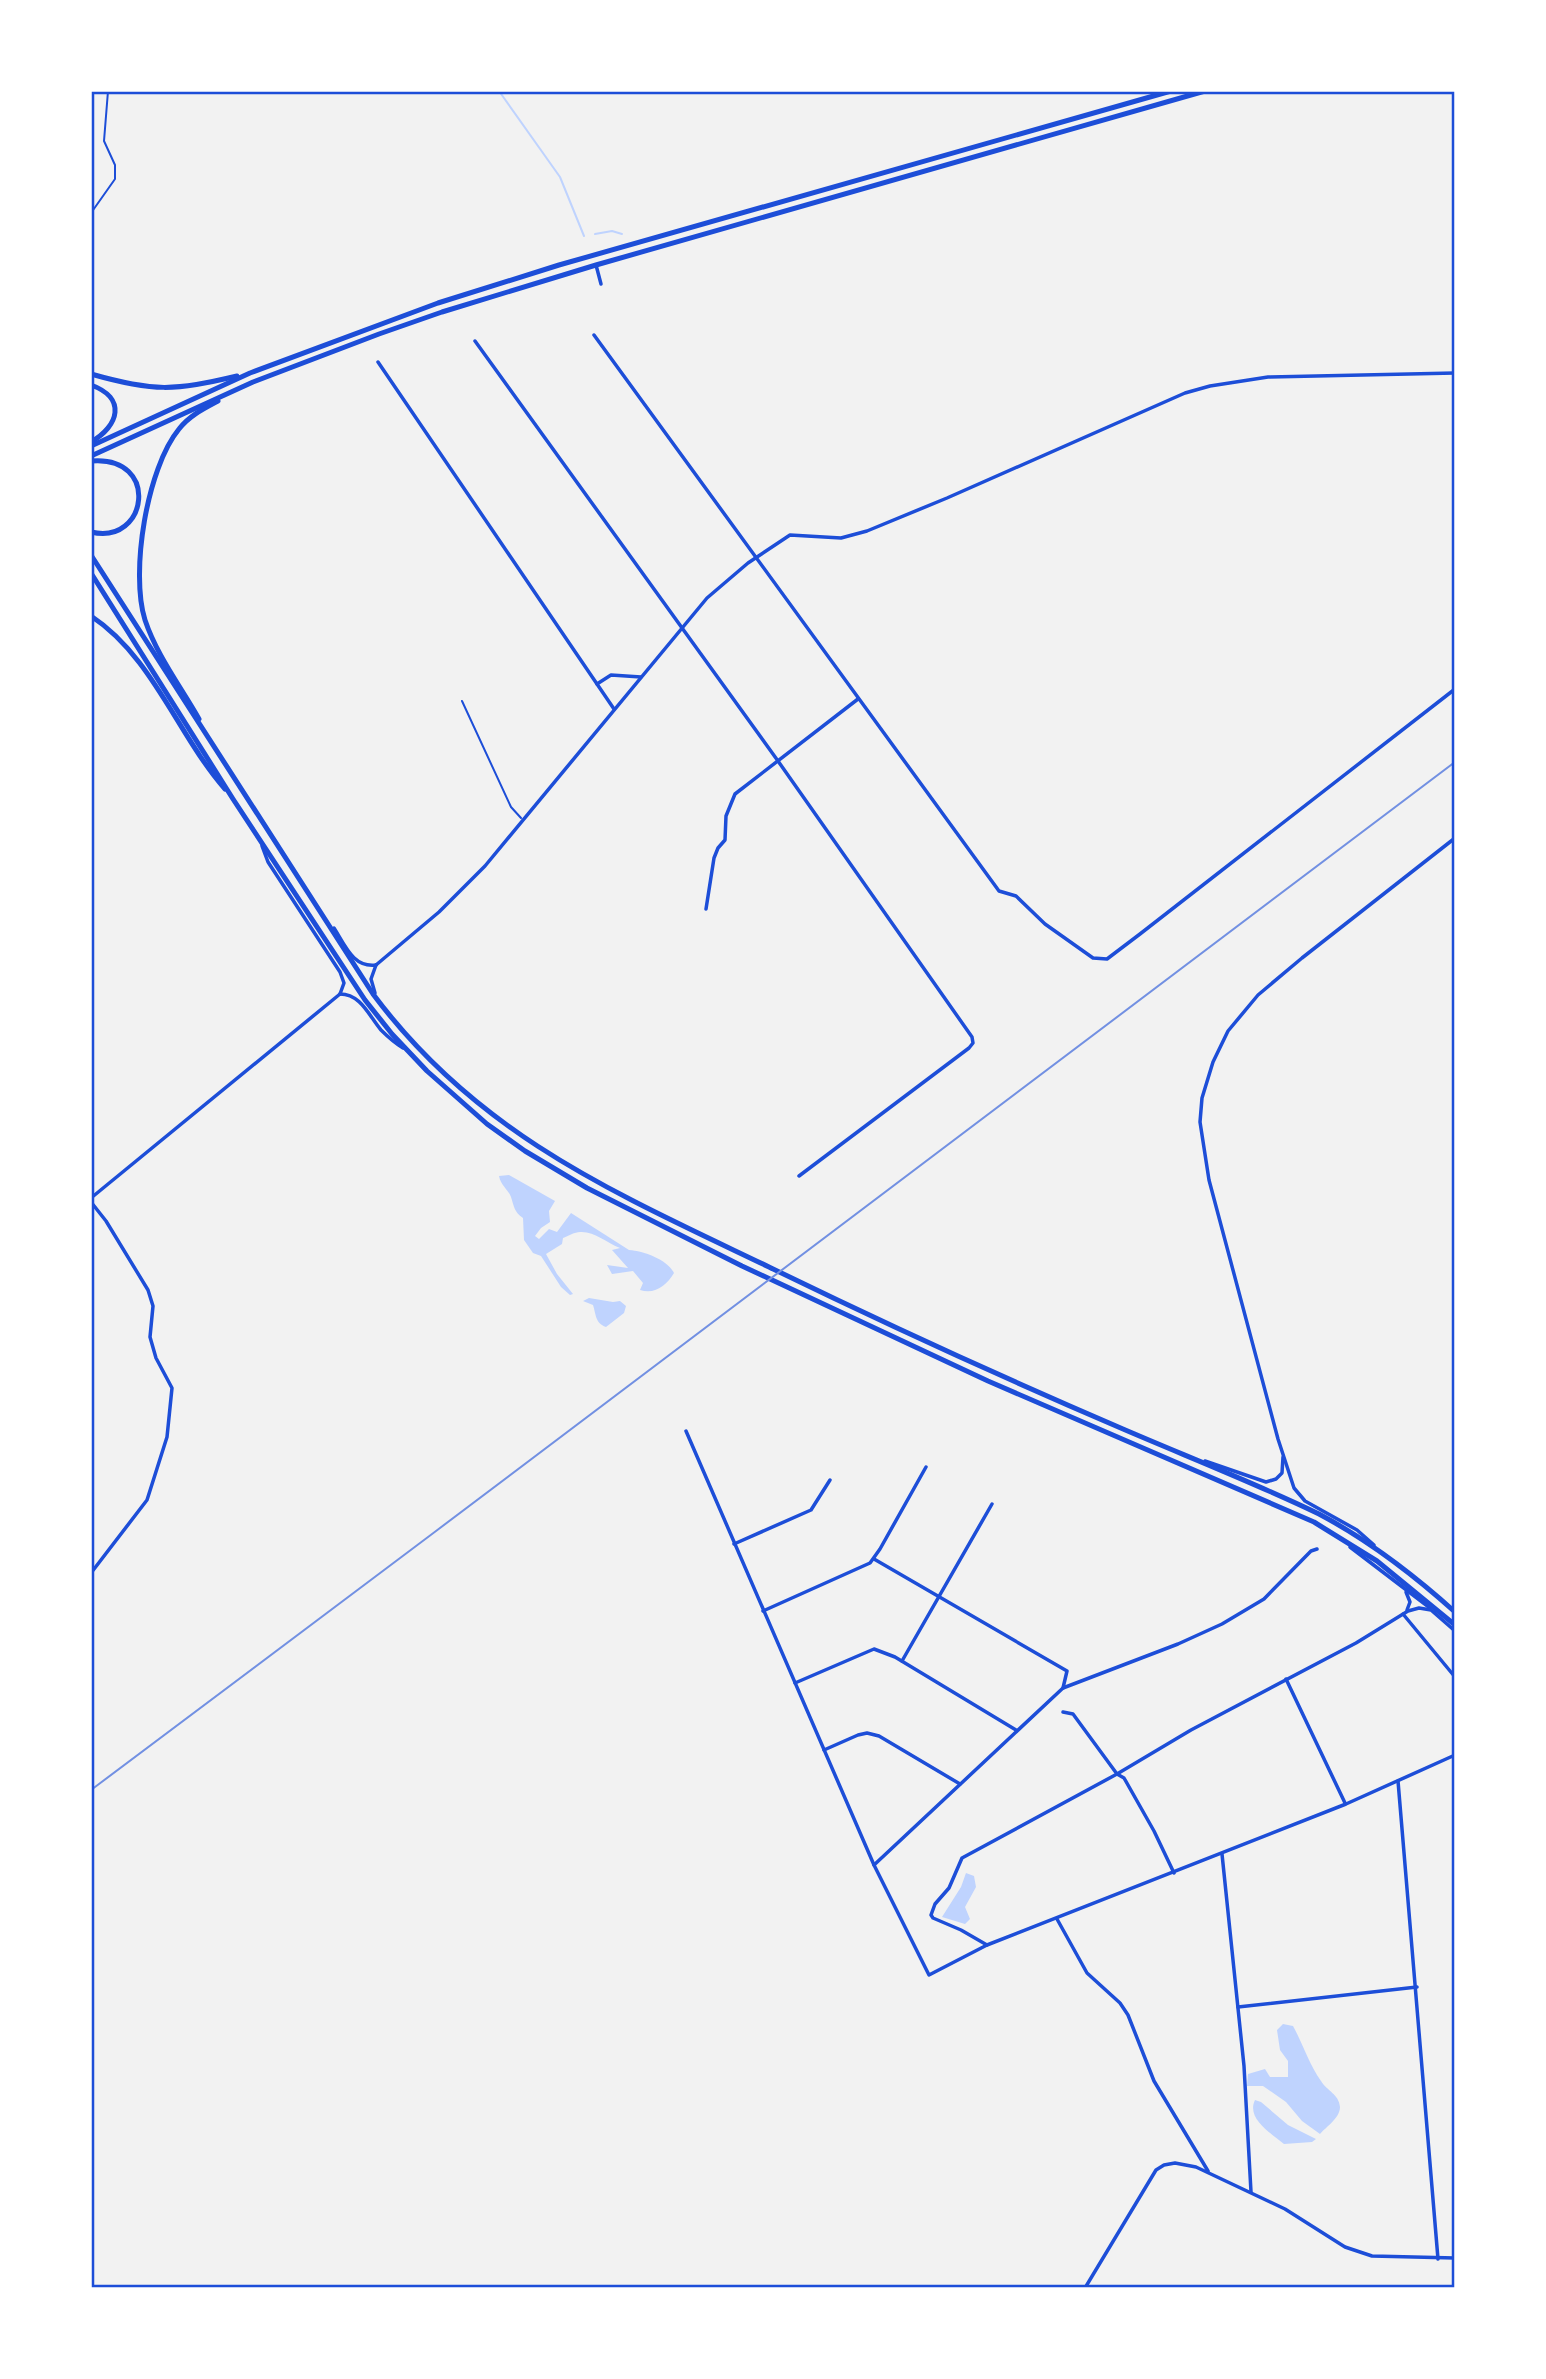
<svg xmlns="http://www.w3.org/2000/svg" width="1546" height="2379" viewBox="0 0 1546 2379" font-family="Raleway,sans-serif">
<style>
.water{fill:#bfd3fe}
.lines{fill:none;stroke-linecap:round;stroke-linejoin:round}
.stream{stroke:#bfd3fe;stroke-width:2}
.service{stroke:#1d4ed8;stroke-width:2}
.minor{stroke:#1d4ed8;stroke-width:3.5}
.tertiary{stroke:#1d4ed8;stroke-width:3.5}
.primary{stroke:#1d4ed8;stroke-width:5}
.trunk{stroke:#1d4ed8;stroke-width:5}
.rail{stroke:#7290e2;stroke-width:2}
.neatline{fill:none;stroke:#1d4ed8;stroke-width:2.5}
</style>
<rect width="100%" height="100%" fill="#f2f2f2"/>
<!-- water -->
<g class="water">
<path d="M509,1175L555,1201L549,1211L550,1222L541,1228L535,1236L539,1239L549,1229L557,1232L571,1213L629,1250C644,1251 668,1260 674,1273C667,1285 655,1295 640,1290L643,1283L633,1271L612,1274L607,1265L628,1268L612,1250L620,1248C607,1243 594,1231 580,1232C575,1232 568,1236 563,1238L562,1244L546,1254L557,1274L573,1294L570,1295L561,1287L541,1256L533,1253L524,1240L523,1218C514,1212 514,1206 511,1197C508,1189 501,1186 499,1176Z"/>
<path d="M589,1298L613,1302L620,1301L626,1306L624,1313L606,1327C595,1323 596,1314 593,1305L583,1301Z"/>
<polygon points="966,1873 974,1876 976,1887 965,1907 970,1919 965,1924 942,1917 961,1887"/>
<path d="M1283,2024L1293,2026C1303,2044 1309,2064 1321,2081C1327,2091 1339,2094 1340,2107C1340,2118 1326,2127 1320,2134L1302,2121L1286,2102L1263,2086H1247L1248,2074L1265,2069L1270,2077H1288V2061L1280,2050L1277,2030Z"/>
<path d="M1255,2100L1261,2102L1288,2125L1316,2139L1312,2142L1284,2144C1271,2133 1246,2119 1255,2100Z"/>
</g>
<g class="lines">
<!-- stream -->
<g class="stream">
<polyline points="499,91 560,177 584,236"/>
<polyline points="595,234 612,231 622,234"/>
</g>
<!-- service -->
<g class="service">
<polyline points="91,213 115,179 115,165 104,141 108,91"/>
<polyline points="462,701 511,807 521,818"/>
</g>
<!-- minor -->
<g class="minor">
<polyline points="596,265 601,284"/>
<polyline points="594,335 999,891 1016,896 1045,924 1093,958 1107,959 1140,934 1455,689"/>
<polyline points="475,341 778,761 972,1037 973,1043 969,1048 799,1176"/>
<polyline points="378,362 614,709"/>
<polyline points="597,684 611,675 641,677"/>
<polyline points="706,909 714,858 718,848 725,840 726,816 735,794 858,699"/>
<polyline points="91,1202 106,1221 148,1290 153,1306 150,1337 156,1358 172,1388 167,1437 147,1500 91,1573"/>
<polyline points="686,1431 874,1865"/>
<polyline points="734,1544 811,1510 830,1480"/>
<polyline points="1350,1547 1430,1608"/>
<polyline points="1317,1549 1311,1551 1264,1599 1222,1624 1178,1644 1063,1688 874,1865 929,1975 987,1945 1346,1804 1455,1755"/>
<polyline points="874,1559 1067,1671 1063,1688"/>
<polyline points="1406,1592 1410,1602 1407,1610"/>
<polyline points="763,1611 870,1563 880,1549 926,1467"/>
<polyline points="1403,1614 1455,1677"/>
<polyline points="902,1661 992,1504"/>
<polyline points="1286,1679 1345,1803"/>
<polyline points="795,1683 874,1649 895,1657 1016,1730"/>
<polyline points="1063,1712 1073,1714 1117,1774 1124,1778 1154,1831 1174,1873"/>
<polyline points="824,1750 858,1735 867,1733 879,1736 960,1784"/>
<polyline points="1398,1781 1438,2259"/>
<polyline points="1222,1854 1244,2066 1251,2192"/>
<polyline points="1057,1919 1087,1973 1120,2003 1128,2015 1154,2081 1208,2171"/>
<polyline points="987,1945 961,1930 933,1918 931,1915 935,1904 949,1888 962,1858 1117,1774 1191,1730 1356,1643 1408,1611 1419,1608 1431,1610 1455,1631"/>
<polyline points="1238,2007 1417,1987"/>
<polyline points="1085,2288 1156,2170 1164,2165 1175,2163 1196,2167 1285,2209 1345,2247 1372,2256 1455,2258"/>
</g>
<!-- tertiary -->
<g class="tertiary">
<polyline points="262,846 268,862 340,972 344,983 340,994"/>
<path d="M334,928C345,945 353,968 376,965"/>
<polyline points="376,965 439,912 485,866 707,598 748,563 790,535 841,538 867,531 947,498 1185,393 1210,386 1268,377 1455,373"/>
<polyline points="375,993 371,979 376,965"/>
<path d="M340,994C361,994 369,1016 381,1030C388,1037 395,1043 403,1048"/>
<polyline points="91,1198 340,994"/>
<polyline points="1205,1461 1266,1482 1276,1479 1282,1473 1283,1457"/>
<polyline points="1374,1545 1357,1530 1305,1501 1294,1488 1278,1439 1209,1180 1200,1122 1202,1098 1213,1062 1228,1031 1258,995 1302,958 1455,838"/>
</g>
<!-- primary -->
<g class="primary">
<path d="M91,374C154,392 174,391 237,376"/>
<path d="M91,385C127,398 119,426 91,442"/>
<polyline points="91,446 250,373 438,303 559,265 1171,91"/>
<polyline points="91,456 253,382 379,334 442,312 596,265 1205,91"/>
<path d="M91,461C161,455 148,546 91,532"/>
<path d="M91,616C153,657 177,734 225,789"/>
<path d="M199,719C181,687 157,656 145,620C130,572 147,468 179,429C189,416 203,409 218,401"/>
</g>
<!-- trunk -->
<g class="trunk">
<path d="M91,555L373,994C478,1135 615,1193 769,1267C886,1324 1004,1378 1123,1429C1188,1457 1255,1483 1319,1514C1368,1540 1414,1575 1455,1612"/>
<polyline points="91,573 233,799 365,1000 392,1034 427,1071 487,1124 525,1151 587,1188 742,1266 988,1381 1314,1522 1377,1561 1455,1625"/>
</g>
<!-- rail -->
<path class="rail" d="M91,1790C546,1448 1002,1108 1455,762"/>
</g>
<!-- border -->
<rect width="1546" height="2379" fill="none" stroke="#ffffff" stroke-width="186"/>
<rect x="93" y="93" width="1360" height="2193" class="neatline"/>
</svg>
